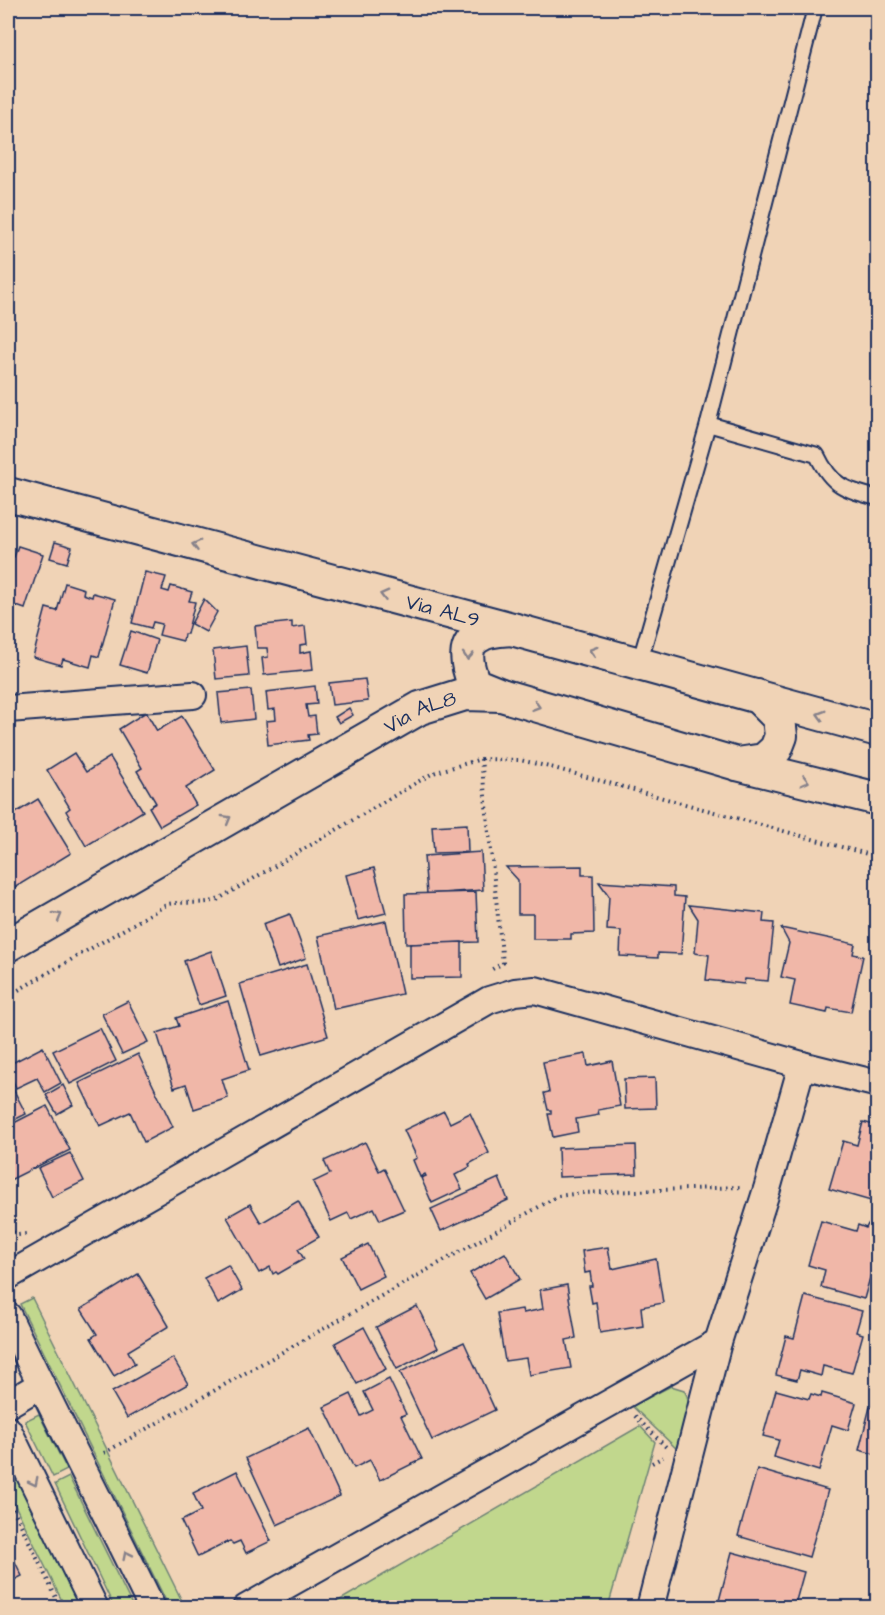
<svg xmlns="http://www.w3.org/2000/svg" width="885" height="1615" viewBox="0 0 885 1615" font-family="'Architects Daughter',sans-serif">
<style>
.green{fill:#c1d78d;stroke:#6e8376;stroke-width:1.5}
.building{fill:#f0b7a8;stroke:#1b2f5e;stroke-width:1.5}
.lines{fill:none;stroke-linecap:round;stroke-linejoin:round}
.service-casing{stroke:#1b2f5e;stroke-width:18}
.minor-casing{stroke:#1b2f5e;stroke-width:30}
.tertiary-casing{stroke:#1b2f5e;stroke-width:36}
.path{stroke:#1b2f5e;stroke-width:4;stroke-dasharray:1.5 4.5;stroke-linecap:butt}
.service{stroke:#f0d3b6;stroke-width:14}
.minor{stroke:#f0d3b6;stroke-width:26}
.tertiary{stroke:#f0d3b6;stroke-width:32}
.oneway{stroke:#86818a}
.labels{text-anchor:middle;dominant-baseline:central;stroke-width:5;stroke-linejoin:round;paint-order:stroke}
.street-label{font-size:21px;fill:#1b2f5e;stroke:#f0d3b6}
</style>
<rect width="100%" height="100%" fill="#f0d3b6"/>
<filter id="ink" filterUnits="userSpaceOnUse"><feTurbulence type="fractalNoise" baseFrequency=".0167" numOctaves="2"/><feDisplacementMap in="SourceGraphic" scale="12" xChannelSelector="R" yChannelSelector="G"/><feConvolveMatrix kernelMatrix="1 2 1 2 8 2 1 2 1" color-interpolation-filters="sRGB"/></filter>
<g filter="url(#ink)">
<!-- green -->
<g class="green">
<polygon points="32,1298 184,1605 179,1607 169,1607 20,1304"/>
<path d="M671,1386L684,1390C696,1409 684,1430 678,1450L632,1406Z"/>
<polygon points="39,1414 67,1470 53,1477 25,1421"/>
<polygon points="640,1426 655,1442 608,1607 328,1607"/>
<polygon points="8,1459 81,1607 65,1607 8,1491"/>
<polygon points="69,1477 133,1607 114,1607 55,1484"/>
</g>
<!-- building -->
<g class="building">
<polygon points="55,542 72,547 67,563 50,558"/>
<polygon points="18,546 43,554 25,609 8,603 8,555 14,557"/>
<polygon points="145,572 166,577 162,590 169,592 171,586 192,592 189,601 195,602 187,634 184,634 183,641 159,635 162,624 153,622 151,628 132,623"/>
<polygon points="65,583 84,589 83,594 92,597 93,593 115,599 99,657 93,655 90,667 63,659 61,665 33,657 46,608 57,611"/>
<polygon points="204,599 217,612 206,632 191,624"/>
<polygon points="292,622 292,628 305,626 307,644 300,645 300,653 311,651 313,670 264,675 262,658 268,657 267,648 257,648 255,626"/>
<polygon points="131,631 157,640 147,673 120,665"/>
<polygon points="246,646 249,676 216,679 213,650"/>
<polygon points="365,679 368,701 332,705 329,683"/>
<polygon points="315,686 317,704 306,705 308,717 315,716 317,734 308,735 309,740 268,745 266,721 276,720 275,709 268,710 266,692"/>
<polygon points="251,690 254,719 221,723 218,693"/>
<polygon points="349,708 353,715 339,723 335,717"/>
<polygon points="146,712 157,731 182,716 215,770 186,788 196,805 160,826 149,807 156,803 137,771 142,768 119,729"/>
<polygon points="74,753 86,772 110,757 143,811 86,846 66,811 70,808 47,770"/>
<polygon points="38,799 71,853 14,888 8,877 8,804 14,814"/>
<polygon points="467,824 468,852 434,853 432,826"/>
<polygon points="481,852 483,890 427,894 424,856"/>
<polygon points="582,866 582,875 593,875 594,933 571,934 571,939 533,939 533,914 518,914 518,880 506,867"/>
<polygon points="374,868 386,913 358,920 346,875"/>
<polygon points="599,882 674,887 674,896 685,897 681,954 658,953 658,958 620,956 621,931 607,930 609,896"/>
<polygon points="476,892 478,942 406,944 405,894"/>
<polygon points="689,905 764,913 763,922 774,923 768,981 745,979 744,984 706,980 709,955 695,953 698,919"/>
<polygon points="290,914 306,958 278,968 263,924"/>
<polygon points="386,921 402,994 334,1009 318,936"/>
<polygon points="781,928 855,944 853,954 863,956 851,1012 828,1008 827,1013 790,1005 795,980 781,977 789,943"/>
<polygon points="462,942 462,977 410,978 410,944"/>
<polygon points="211,951 226,996 199,1005 184,961"/>
<polygon points="307,964 328,1036 261,1056 240,984"/>
<polygon points="128,1001 148,1042 122,1054 102,1014"/>
<polygon points="228,1001 249,1070 222,1079 228,1098 194,1109 186,1084 174,1088 157,1033 179,1026 176,1018"/>
<polygon points="100,1028 116,1061 70,1084 53,1051"/>
<polygon points="43,1047 61,1083 45,1092 37,1078 16,1088 8,1070 8,1065"/>
<polygon points="138,1054 173,1127 144,1142 130,1112 100,1126 79,1083"/>
<polygon points="586,1054 588,1066 612,1061 620,1106 598,1110 599,1115 576,1119 578,1132 553,1137 548,1114 551,1114 551,1110 548,1110 544,1093 549,1092 543,1062"/>
<polygon points="655,1078 656,1108 625,1109 624,1079"/>
<polygon points="8,1079 26,1114 8,1123"/>
<polygon points="63,1085 73,1105 57,1114 46,1095"/>
<polygon points="47,1106 70,1150 8,1181 8,1126"/>
<polygon points="444,1111 450,1123 470,1113 489,1153 469,1164 470,1167 455,1175 462,1189 432,1203 421,1178 426,1176 425,1174 420,1177 413,1160 417,1158 404,1130"/>
<polygon points="863,1122 878,1126 878,1203 829,1189 843,1141 857,1145"/>
<polygon points="365,1142 379,1171 384,1168 404,1210 380,1220 374,1208 351,1219 348,1213 331,1221 313,1182 330,1174 324,1161"/>
<polygon points="636,1145 637,1174 559,1177 558,1148"/>
<polygon points="70,1153 84,1181 52,1197 38,1168"/>
<polygon points="499,1178 508,1200 441,1231 431,1209"/>
<polygon points="298,1201 319,1237 298,1249 304,1259 278,1274 276,1272 273,1274 270,1267 259,1273 227,1217 250,1204 261,1223"/>
<polygon points="821,1221 856,1231 858,1225 866,1228 868,1224 878,1226 878,1249 864,1299 821,1287 825,1270 808,1265"/>
<polygon points="368,1244 384,1276 358,1289 342,1257"/>
<polygon points="608,1247 612,1269 656,1259 663,1303 641,1307 643,1326 600,1333 596,1302 592,1303 589,1286 592,1286 590,1272 585,1273 582,1251"/>
<polygon points="505,1253 520,1279 485,1299 470,1273"/>
<polygon points="228,1265 242,1290 218,1304 204,1278"/>
<polygon points="138,1274 169,1326 128,1351 135,1364 114,1376 91,1338 97,1334 81,1309"/>
<polygon points="567,1285 576,1338 566,1340 571,1368 529,1375 526,1358 505,1361 497,1313 522,1309 523,1313 543,1309 540,1290"/>
<polygon points="805,1296 862,1311 856,1332 863,1334 852,1373 823,1366 821,1376 800,1370 797,1380 776,1375 786,1336 794,1338"/>
<polygon points="417,1306 438,1348 397,1369 376,1327"/>
<polygon points="364,1327 386,1369 357,1384 335,1343"/>
<polygon points="464,1342 495,1410 432,1440 400,1372"/>
<polygon points="173,1358 188,1384 127,1418 112,1392"/>
<polygon points="389,1379 406,1414 401,1416 422,1459 380,1480 370,1460 354,1468 324,1407 351,1394 361,1416 373,1410 364,1392"/>
<polygon points="776,1390 809,1399 811,1394 821,1397 822,1393 856,1403 848,1430 832,1425 819,1471 774,1457 779,1440 763,1436"/>
<polygon points="870,1407 878,1409 878,1455 859,1450"/>
<polygon points="309,1428 340,1496 277,1525 246,1458"/>
<polygon points="757,1469 828,1490 809,1557 738,1536"/>
<polygon points="237,1471 271,1541 246,1553 240,1541 233,1544 230,1541 198,1557 181,1521 201,1511 193,1493"/>
<polygon points="8,1548 22,1576 8,1583"/>
<polygon points="732,1552 804,1572 794,1608 717,1608"/>
</g>
<g class="lines">
<!-- service casing -->
<g class="service-casing">
<g id="service">
<path d="M708,424L817,455C832,487 846,490 878,498"/>
<polyline points="639,664 708,424 815,8"/>
</g>
</g>
<!-- minor casing -->
<g class="minor-casing">
<g id="minor">
<polyline points="8,709 193,695"/>
<polyline points="8,1276 489,1000 515,992 535,990 802,1065 878,1084"/>
<path d="M8,1316C54,1414 105,1510 152,1608"/>
<polyline points="8,1404 40,1385"/>
<polyline points="8,1430 95,1608"/>
<polyline points="246,1608 718,1342"/>
<polyline points="650,1608 718,1342 767,1189 802,1065"/>
</g>
</g>
<!-- tertiary casing -->
<g class="tertiary-casing">
<g id="tertiary">
<path id="s1" d="M8,494L512,629L878,730"/>
<path d="M501,695L474,684C467,666 460,643 483,634C491,630 503,630 512,629"/>
<polyline points="737,764 764,760 776,749 781,736 779,718 757,696"/>
<path id="s2" d="M8,945L420,708L465,694L501,695L737,764L878,799"/>
</g>
</g>
<!-- path -->
<g class="path">
<polyline points="481,759 503,963 489,971"/>
<path d="M8,996L168,904C184,901 201,905 217,900L433,773L481,759L520,760L554,768L878,857"/>
<polyline points="8,1229 18,1235 26,1234"/>
<polyline points="635,1416 666,1447"/>
<polyline points="104,1453 558,1196 581,1193 742,1187"/>
<polyline points="652,1463 663,1457"/>
<polyline points="8,1498 61,1608"/>
</g>
<!-- service -->
<use href="#service" class="service"/>
<!-- minor -->
<use href="#minor" class="minor"/>
<!-- tertiary -->
<use href="#tertiary" class="tertiary"/>
</g>
<!-- one-way arrows -->
<defs><path id="oneway-chevron" d="M-2-3.5L2.5 0L-2 3.5" fill="none" stroke-width="1.6" stroke-linecap="round" stroke-linejoin="round" transform="scale(1.5)"/></defs>
<g class="oneway">
<use href="#oneway-chevron" transform="translate(196 545) rotate(-165)"/>
<use href="#oneway-chevron" transform="translate(384 595) rotate(-165)"/>
<use href="#oneway-chevron" transform="translate(593 651) rotate(-164)"/>
<use href="#oneway-chevron" transform="translate(468 656) rotate(94)"/>
<use href="#oneway-chevron" transform="translate(536 706) rotate(17)"/>
<use href="#oneway-chevron" transform="translate(821 715) rotate(-164)"/>
<use href="#oneway-chevron" transform="translate(805 781) rotate(14)"/>
<use href="#oneway-chevron" transform="translate(227 819) rotate(-30)"/>
<use href="#oneway-chevron" transform="translate(58 916) rotate(-30)"/>
<use href="#oneway-chevron" transform="translate(34 1482) rotate(63)"/>
<use href="#oneway-chevron" transform="translate(127 1555) rotate(-116)"/>
</g>
</g>
<g class="labels">
<!-- street labels -->
<g class="street-label">
<text stroke="none"><textPath href="#s1" startOffset="450">Via AL9</textPath></text>
<text stroke="none"><textPath href="#s2" startOffset="474">Via AL8</textPath></text>
</g>
</g>
<!-- margin -->
<rect width="885" height="1615" fill="none" stroke="#f0d3b6" stroke-width="30"/>
<rect x="15" y="15" width="855" height="1585" fill="none" stroke="#1b2f5e" stroke-width="2" filter="url(#ink)"/>
</svg>
